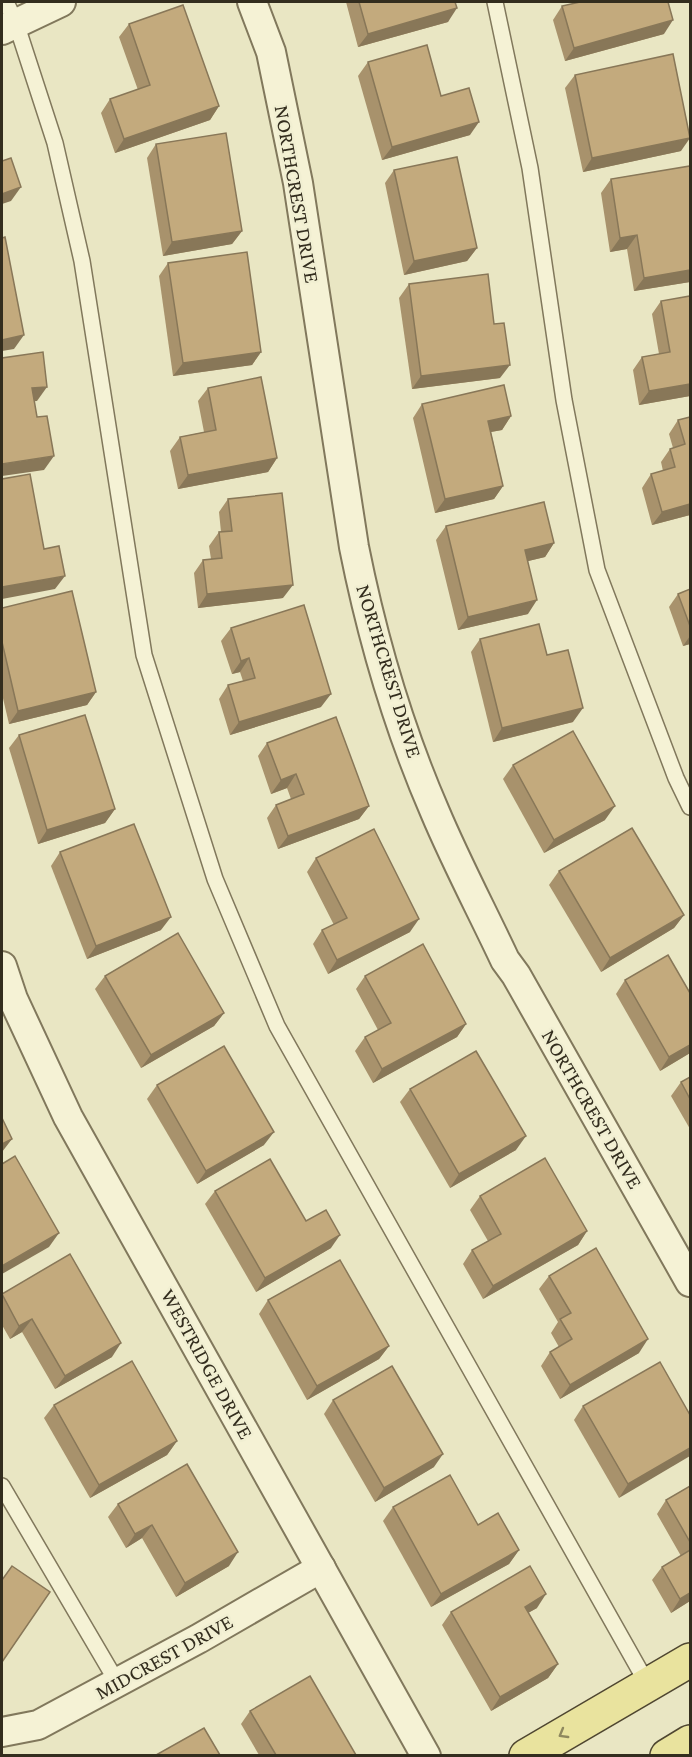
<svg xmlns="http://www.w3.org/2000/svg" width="692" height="1757" viewBox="0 0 692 1757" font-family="'Crimson Pro',serif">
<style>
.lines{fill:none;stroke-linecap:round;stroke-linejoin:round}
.lane-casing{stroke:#81785c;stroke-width:18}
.street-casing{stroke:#81785c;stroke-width:32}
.primary-casing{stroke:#4f4630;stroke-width:36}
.lane{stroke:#f5f2d5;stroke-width:15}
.street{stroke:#f5f2d5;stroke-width:28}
.primary{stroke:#e9e39e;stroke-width:33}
.wall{fill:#a8926c}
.shaded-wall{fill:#887758}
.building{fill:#c3aa7d;stroke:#887758;stroke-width:1.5}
.oneway{stroke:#8e885e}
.labels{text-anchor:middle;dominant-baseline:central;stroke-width:5;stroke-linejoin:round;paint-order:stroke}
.street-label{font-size:21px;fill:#332d1e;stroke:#f1efd2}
</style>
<rect width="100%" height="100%" fill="#e9e6c3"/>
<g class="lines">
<!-- lane casing -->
<g class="lane-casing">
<g id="lane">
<polyline points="6,2 16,23 55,143 82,261 144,655 215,879 277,1026 648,1685"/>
<polyline points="495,2 530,168 564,400 597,570 676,778 690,807"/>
<polyline points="2,1486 117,1682"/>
</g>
</g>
<!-- street casing -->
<g class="street-casing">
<g id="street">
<path d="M252,2L271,52L298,183L354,547C372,637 398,727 435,812C456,862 482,911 505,960L516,975L690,1282"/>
<polyline points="2,30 61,2"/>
<polyline points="2,966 13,999 68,1117 426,1756"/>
<polyline points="2,1732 38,1725 198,1639 321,1568"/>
</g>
</g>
<!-- primary casing -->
<g class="primary-casing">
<g id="primary">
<polyline points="526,1756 690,1660"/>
<polyline points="667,1756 690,1742"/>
</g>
</g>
<!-- lane -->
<use href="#lane" class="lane"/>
<!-- street -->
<use href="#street" class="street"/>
<!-- primary -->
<use href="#primary" class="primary"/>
</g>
<!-- wall -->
<g class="wall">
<polygon points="346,2 455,2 448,22 358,47"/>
<polygon points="562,6 664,34 565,61 553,20"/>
<polygon points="129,24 219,106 210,120 115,153 101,113 110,99 138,90 119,37"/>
<polygon points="368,62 470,135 382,160 358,76"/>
<polygon points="575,75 681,151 583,172 565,88"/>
<polygon points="156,144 242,231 232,244 163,256 147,158"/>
<polygon points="690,166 690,282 634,291 627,249 610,252 601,193 611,179"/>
<polygon points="394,170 477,248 467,261 404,275 385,183"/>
<polygon points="168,263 261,352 252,365 173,376 159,276"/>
<polygon points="409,284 500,378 412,389 399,298"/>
<polygon points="661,301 690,396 639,405 633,370 642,357 659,354 652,314"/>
<polygon points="208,388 277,458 268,472 178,489 170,451 180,437 204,432 198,401"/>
<polygon points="422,404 511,416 502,430 491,432 503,486 494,499 435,513 413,418"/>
<polygon points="690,417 690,515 652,525 642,488 651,474 663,471 661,462 670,449 673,448 669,434 678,420"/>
<polygon points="228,499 283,598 198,608 194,573 203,560 211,559 209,546 219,532 221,532 219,512"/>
<polygon points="446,526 554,543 545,557 528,561 528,614 458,630 436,540"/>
<polygon points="690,589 690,644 683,646 669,607 678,594"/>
<polygon points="2,608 96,692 87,705 9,724 2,694"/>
<polygon points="231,628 321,707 230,735 219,699 228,685 243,681 240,672 232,674 221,641"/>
<polygon points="480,639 547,655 573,722 493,742 471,652"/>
<polygon points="19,735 115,809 105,823 38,844 9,748"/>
<polygon points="267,743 369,806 359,819 278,849 267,818 276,805 291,799 287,788 271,794 258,756"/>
<polygon points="513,765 605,820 544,853 503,779"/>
<polygon points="60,852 161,930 87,959 51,866"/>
<polygon points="316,858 410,932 328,974 313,944 322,930 334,925 307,872"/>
<polygon points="559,871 684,915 674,928 601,972 549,885"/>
<polygon points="105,976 224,1013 214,1026 141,1068 95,989"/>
<polygon points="365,976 466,1024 457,1037 373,1083 355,1051 365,1037 378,1030 356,989"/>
<polygon points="625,980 690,1053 660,1071 616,994"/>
<polygon points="690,1077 690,1129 671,1096 681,1082"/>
<polygon points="157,1085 264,1145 197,1184 147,1099"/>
<polygon points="410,1089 516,1150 450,1188 400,1102"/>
<polygon points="215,1191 306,1221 331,1248 256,1292 205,1204"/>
<polygon points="480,1196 587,1231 578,1245 483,1299 463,1264 472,1250 488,1241 470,1210"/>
<polygon points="549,1276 639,1353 560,1399 541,1366 550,1352 559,1347 551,1333 558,1322 539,1289"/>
<polygon points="2,1294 112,1357 55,1389 22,1332 10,1339 2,1325"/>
<polygon points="268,1300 389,1346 379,1359 307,1400 259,1314"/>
<polygon points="333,1400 434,1467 375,1502 324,1414"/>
<polygon points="54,1405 177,1441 167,1455 90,1498 44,1418"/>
<polygon points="583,1406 690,1415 619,1498 574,1420"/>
<polygon points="690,1486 690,1601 671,1613 652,1580 662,1567 681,1556 657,1514 666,1500"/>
<polygon points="118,1504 229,1566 176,1597 142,1538 126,1548 108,1517"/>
<polygon points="393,1507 478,1525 519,1550 509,1564 431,1607 383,1521"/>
<polygon points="537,1608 528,1613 558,1664 548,1678 491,1711 442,1625 451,1612"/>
<polygon points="250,1711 356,1755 259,1755 241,1724"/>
</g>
<!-- shaded-wall -->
<g class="shaded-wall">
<polygon points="457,8 448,22 358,47 368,34"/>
<polygon points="673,20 664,34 565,61 574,48"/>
<polygon points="219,106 210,120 115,153 124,139"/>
<polygon points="479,122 470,135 382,160 392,147"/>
<polygon points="690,138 681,151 583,172 592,158"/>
<polygon points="21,187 11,201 2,204 2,194"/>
<polygon points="242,231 232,244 163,256 172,242"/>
<polygon points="637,235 627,249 610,252 620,238"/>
<polygon points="477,248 467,261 404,275 414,261"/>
<polygon points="690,270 690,282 634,291 644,278"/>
<polygon points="24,335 14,349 2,351 2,340"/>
<polygon points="261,352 252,365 173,376 183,363"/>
<polygon points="510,365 500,378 412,389 421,376"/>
<polygon points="690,384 690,396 639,405 649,391"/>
<polygon points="47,387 37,401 23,402 32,388"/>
<polygon points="511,416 502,430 479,434 488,421"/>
<polygon points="54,456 44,470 2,476 2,464"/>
<polygon points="277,458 268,472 178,489 188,475"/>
<polygon points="503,486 494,499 435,513 445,499"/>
<polygon points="690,504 690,515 652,525 662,512"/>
<polygon points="554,543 545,557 516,564 525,550"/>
<polygon points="65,576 55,589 2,599 2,587"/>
<polygon points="293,585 283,598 198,608 207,594"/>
<polygon points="537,600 528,614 458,630 468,617"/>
<polygon points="690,636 690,644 683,646"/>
<polygon points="249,658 240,672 232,674 241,661"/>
<polygon points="96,692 87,705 9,724 18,711"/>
<polygon points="331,694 321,707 230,735 239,722"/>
<polygon points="583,708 573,722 493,742 502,728"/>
<polygon points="296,774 287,788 271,794 281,780"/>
<polygon points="369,806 359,819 278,849 288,836"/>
<polygon points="615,806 605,820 544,853 554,840"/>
<polygon points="115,809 105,823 38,844 47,830"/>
<polygon points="684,915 674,928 601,972 610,958"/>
<polygon points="171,917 161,930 87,959 96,946"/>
<polygon points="419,919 410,932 328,974 337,960"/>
<polygon points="224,1013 214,1026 141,1068 151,1055"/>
<polygon points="466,1024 457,1037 373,1083 382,1069"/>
<polygon points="690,1045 690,1053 660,1071 669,1057"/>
<polygon points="274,1132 264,1145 197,1184 206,1171"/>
<polygon points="526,1136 516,1150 450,1188 459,1174"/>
<polygon points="12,1139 2,1152 2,1153 2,1144"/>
<polygon points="587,1231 578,1245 483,1299 493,1286"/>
<polygon points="59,1233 49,1247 2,1274 2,1266"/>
<polygon points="340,1235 331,1248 256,1292 265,1278"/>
<polygon points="32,1319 22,1332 10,1339 19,1326"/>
<polygon points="648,1339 639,1353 560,1399 570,1385"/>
<polygon points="121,1343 112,1357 55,1389 65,1376"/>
<polygon points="389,1346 379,1359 307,1400 317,1386"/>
<polygon points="177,1441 167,1455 90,1498 99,1485"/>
<polygon points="690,1448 690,1456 619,1498 628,1484"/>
<polygon points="443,1454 434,1467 375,1502 384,1488"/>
<polygon points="152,1525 142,1538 126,1548 135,1534"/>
<polygon points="519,1550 509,1564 431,1607 441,1594"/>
<polygon points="238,1552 229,1566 176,1597 185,1583"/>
<polygon points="690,1593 690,1601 671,1613 680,1599"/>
<polygon points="546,1594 537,1608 515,1620 525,1607"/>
<polygon points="558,1664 548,1678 491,1711 500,1697"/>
</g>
<!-- building -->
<g class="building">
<polygon points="359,2 455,2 457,8 368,34"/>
<polygon points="580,2 668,2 673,20 574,48 562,6"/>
<polygon points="183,5 219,106 124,139 110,99 150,85 129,24"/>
<polygon points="427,45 441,96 469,88 479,122 392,147 368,62"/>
<polygon points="673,54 690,138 592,158 575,75"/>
<polygon points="226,133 242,231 172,242 156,144"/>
<polygon points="457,157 477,248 414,261 394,170"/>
<polygon points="11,158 21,187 2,194 2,161"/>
<polygon points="690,166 690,270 644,278 637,235 620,238 611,179"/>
<polygon points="5,237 24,335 2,340 2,238"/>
<polygon points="247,252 261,352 183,363 168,263"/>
<polygon points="488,274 494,324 504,323 510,365 421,376 409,284"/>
<polygon points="690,296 690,384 649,391 642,357 670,352 661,301"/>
<polygon points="43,352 47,387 32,388 37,417 47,416 54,456 2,464 2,358"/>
<polygon points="261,377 277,458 188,475 180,437 216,430 208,388"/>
<polygon points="504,385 511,416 488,421 503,486 445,499 422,404"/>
<polygon points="690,417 690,504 662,512 651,474 675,467 670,449 685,444 678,420"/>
<polygon points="30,474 44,549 59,546 65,576 2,587 2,479"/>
<polygon points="282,493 293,585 207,594 203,560 222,558 219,532 232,531 228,499"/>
<polygon points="544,502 554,543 525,550 537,600 468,617 446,526"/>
<polygon points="690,589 690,626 678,594"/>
<polygon points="72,591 96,692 18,711 2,642 2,608"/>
<polygon points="304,605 331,694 239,722 228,685 255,678 249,658 241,661 231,628"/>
<polygon points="539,624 547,655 568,650 583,708 502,728 480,639"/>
<polygon points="85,715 115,809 47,830 19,735"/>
<polygon points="336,717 369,806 288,836 276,805 304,794 296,774 281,780 267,743"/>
<polygon points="573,731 615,806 554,840 513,765"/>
<polygon points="134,824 171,917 96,946 60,852"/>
<polygon points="632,828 684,915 610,958 559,871"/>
<polygon points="374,829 419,919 337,960 322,930 347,918 316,858"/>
<polygon points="178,933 224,1013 151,1055 105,976"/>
<polygon points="423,944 466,1024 382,1069 365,1037 391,1023 365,976"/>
<polygon points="668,955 690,993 690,1045 669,1057 625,980"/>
<polygon points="224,1046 274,1132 206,1171 157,1085"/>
<polygon points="476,1051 526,1136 459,1174 410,1089"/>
<polygon points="690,1077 690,1099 681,1082"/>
<polygon points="2,1118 12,1139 2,1144"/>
<polygon points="15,1156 59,1233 2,1266 2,1164"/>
<polygon points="545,1158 587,1231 493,1286 472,1250 501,1234 480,1196"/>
<polygon points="270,1159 306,1221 326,1210 340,1235 265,1278 215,1191"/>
<polygon points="596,1248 648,1339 570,1385 550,1352 572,1339 560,1319 571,1313 549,1276"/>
<polygon points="70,1254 121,1343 65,1376 32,1319 19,1326 2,1294"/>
<polygon points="340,1260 389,1346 317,1386 268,1300"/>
<polygon points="132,1361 177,1441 99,1485 54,1405"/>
<polygon points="660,1362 690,1415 690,1448 628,1484 583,1406"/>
<polygon points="392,1366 443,1454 384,1488 333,1400"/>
<polygon points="187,1464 238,1552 185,1583 152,1525 135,1534 118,1504"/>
<polygon points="450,1475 478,1525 498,1513 519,1550 441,1594 393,1507"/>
<polygon points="690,1486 690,1542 666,1500"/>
<polygon points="690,1550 690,1593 680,1599 662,1567"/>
<polygon points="12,1566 50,1592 2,1662 2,1580"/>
<polygon points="530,1566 546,1594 525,1607 558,1664 500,1697 451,1612"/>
<polygon points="310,1676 356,1755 276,1755 250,1711"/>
<polygon points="204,1728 220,1755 156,1755"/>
</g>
<!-- one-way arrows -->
<defs><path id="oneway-chevron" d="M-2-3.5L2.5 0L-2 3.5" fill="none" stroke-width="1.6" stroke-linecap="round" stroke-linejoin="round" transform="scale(1.5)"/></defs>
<use class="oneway" href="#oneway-chevron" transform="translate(563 1734) rotate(150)"/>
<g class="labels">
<!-- street labels -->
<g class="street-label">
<text transform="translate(297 194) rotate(80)">NORTHCREST DRIVE</text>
<text transform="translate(389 671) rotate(73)">NORTHCREST DRIVE</text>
<text transform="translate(592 1109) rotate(60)">NORTHCREST DRIVE</text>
<text transform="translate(207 1364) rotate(61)">WESTRIDGE DRIVE</text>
<text transform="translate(164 1657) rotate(-29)">MIDCREST DRIVE</text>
</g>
</g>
<!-- border -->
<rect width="692" height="1757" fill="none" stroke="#332d1e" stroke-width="6"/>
</svg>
